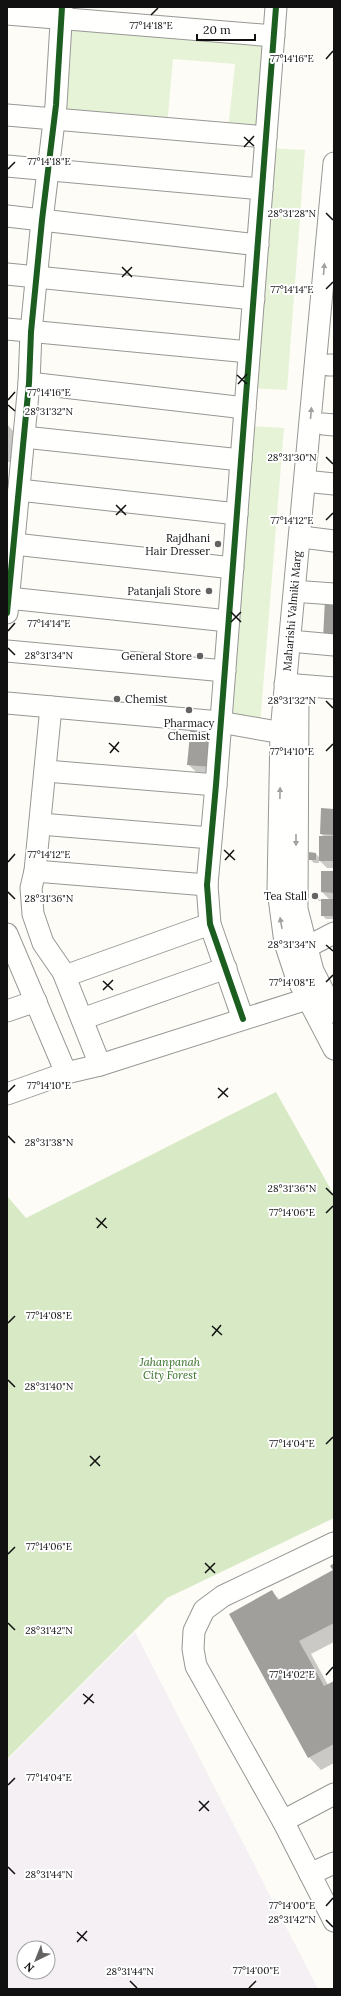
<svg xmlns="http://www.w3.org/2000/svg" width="341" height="1996" viewBox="0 0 341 1996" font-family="Lora,serif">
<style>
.industrial{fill:#f5f0f3;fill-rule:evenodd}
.green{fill:#e7f3d7}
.forest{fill:#d8eac5}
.shadow{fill:#0003}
.building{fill:#a19f9c}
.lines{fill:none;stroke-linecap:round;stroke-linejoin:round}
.minor-casing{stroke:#979795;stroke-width:23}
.minor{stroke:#fffffe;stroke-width:21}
.cycleway-casing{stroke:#fff;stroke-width:8}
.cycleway{stroke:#1b5e20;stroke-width:6}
.oneway{fill:#a0a09f}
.ticks{fill:none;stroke:#111;stroke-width:1.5}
.poi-dot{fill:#646362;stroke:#fff;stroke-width:1.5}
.labels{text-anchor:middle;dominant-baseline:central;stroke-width:4;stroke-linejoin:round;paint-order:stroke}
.poi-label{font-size:11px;fill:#111;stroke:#fff;text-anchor:end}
.street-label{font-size:11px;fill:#111;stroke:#fff}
.park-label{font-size:11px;font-style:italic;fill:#2f6b1f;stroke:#fff}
.ticks-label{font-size:10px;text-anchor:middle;fill:#111;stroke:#fff;stroke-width:4;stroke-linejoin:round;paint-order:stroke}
</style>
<rect width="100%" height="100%" fill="#fdfcf7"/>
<!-- industrial -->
<path class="industrial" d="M135,1632L318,1989H7V1760ZM24,1948H48V1972H24Z"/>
<!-- green -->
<g class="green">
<polygon points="64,23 269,40 262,132 228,130 235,64 173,59 167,126 58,118"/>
<polygon points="268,148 305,150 287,390 250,388"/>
<polygon points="248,426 284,428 260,726 224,720"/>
</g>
<!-- forest -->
<polygon class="forest" points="276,1092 334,1195 334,1518 167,1598 7,1759 7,1196 26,1218"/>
<!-- shadow -->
<g class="shadow">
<polygon points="7,424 13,431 11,462 7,462"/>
<polygon points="192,725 219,774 196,772 188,764"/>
<polygon points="334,810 334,868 327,868 319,860 319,863 314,863 310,859 316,854 320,858 325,837 321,834"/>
<polygon points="334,872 334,919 326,919 322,915 322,901 319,901 315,895 320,900 330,900 322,892"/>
<polygon points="334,1565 334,1642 311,1654 328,1685 334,1682 334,1763 321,1770 309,1757 272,1592 280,1600 334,1571"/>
</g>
<!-- building -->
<g class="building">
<polygon points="325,599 334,600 334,640 323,639"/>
<polygon points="191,724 216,726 212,767 187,765"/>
<polygon points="321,808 334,809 334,835 320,834"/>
<rect x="319" y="836" width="15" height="25"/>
<polygon points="309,852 316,853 316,860 309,860"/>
<polygon points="321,871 334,871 334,893 321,892"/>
<rect x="321" y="899" width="13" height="17"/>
<polygon points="334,1563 334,1623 299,1641 324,1686 334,1681 334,1744 308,1758 229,1614 272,1590 278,1600 333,1570 330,1566"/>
</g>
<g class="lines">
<!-- minor casing -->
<g class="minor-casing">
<g id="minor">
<polyline points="7,14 274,36"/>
<polyline points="7,115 266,137"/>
<polyline points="334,163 281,732 278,890 285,943 296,976 334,1049"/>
<polyline points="7,166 262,189"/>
<polyline points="7,216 258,245"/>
<polyline points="7,274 254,299"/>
<polyline points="7,329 249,352"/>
<polyline points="329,365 334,365"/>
<polyline points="29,383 245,408"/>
<polyline points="323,424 334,425"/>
<polyline points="24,437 241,460"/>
<polyline points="314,482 334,484"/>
<polyline points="19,490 237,514"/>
<polyline points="310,538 334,541"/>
<polyline points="14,544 233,568"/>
<polyline points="306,592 334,594"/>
<polyline points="8,598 228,621"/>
<polyline points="7,613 29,383 31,332 42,220 56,105 62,7"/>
<polyline points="301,642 334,645"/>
<polyline points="7,651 225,671"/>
<polyline points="285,684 334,688"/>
<polyline points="298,696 297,909 313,971 334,1012"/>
<polyline points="7,703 220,722 294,735"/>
<polyline points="51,707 35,871 31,888 33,914 43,943 63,972 100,1065"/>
<polyline points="46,771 216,785"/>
<polyline points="40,824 211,838"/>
<polyline points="35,871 207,885"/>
<polyline points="7,934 66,1073"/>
<polyline points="293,951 307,947 334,933"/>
<polyline points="65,976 210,924"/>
<polyline points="7,1011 36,1001"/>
<polyline points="82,1019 226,968"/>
<polyline points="243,1019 210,924 207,885 216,785 276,7"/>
<polyline points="7,1094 66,1073 100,1065 307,999 319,994"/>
<polyline points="334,1543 223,1596 204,1610 194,1631 193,1649 196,1666 283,1821 334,1921"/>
<polyline points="283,1821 334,1794"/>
<polyline points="310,1874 334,1863"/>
</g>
</g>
<!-- minor -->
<use href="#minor" class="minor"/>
<!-- cycleway casing -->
<g class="cycleway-casing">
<g id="cycleway">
<polyline points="7,613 29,383 31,332 42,220 56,105 62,7"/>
<polyline points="243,1019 210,924 207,885 216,785 276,7"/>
</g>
</g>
<!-- cycleway -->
<use href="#cycleway" class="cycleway"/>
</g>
<!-- one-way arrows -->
<defs><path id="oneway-solid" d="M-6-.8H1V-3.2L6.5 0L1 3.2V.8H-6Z"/></defs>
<g class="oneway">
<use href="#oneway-solid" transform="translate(324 269) rotate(-85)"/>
<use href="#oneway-solid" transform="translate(311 413) rotate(-85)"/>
<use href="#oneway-solid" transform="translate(280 793) rotate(-89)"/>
<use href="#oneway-solid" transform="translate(296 840) rotate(90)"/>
<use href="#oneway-solid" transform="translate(281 923) rotate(-100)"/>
</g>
<!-- ticks -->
<path class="ticks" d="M151,15L158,8M326,59L333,51M244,137L254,146M244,147L254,136M8,169L15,162M326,213L333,220M122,267L132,277M122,277L132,267M326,289L333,282M237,375L247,384M238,384L247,374M8,400L15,392M8,405L15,411M326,457L333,464M116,505L126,515M116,515L126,505M326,520L333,513M231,612L241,622M231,622L241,612M8,631L15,623M8,648L15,655M326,701L333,708M109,743L119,752M326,751L333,744M110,753L119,742M224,850L235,860M225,860L234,850M8,862L15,854M8,892L15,899M326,945L333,951M103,981L113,990M326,982L333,975M103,990L113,980M218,1088L228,1097M8,1092L15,1085M218,1098L228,1088M8,1136L15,1143M326,1188L333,1195M326,1213L333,1206M96,1218L107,1228M97,1228L106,1218M8,1323L15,1316M212,1326L222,1335M212,1336L221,1325M8,1380L15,1387M326,1444L333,1437M90,1456L100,1466M90,1466L100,1456M8,1554L15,1547M205,1563L215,1573M205,1573L215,1563M8,1623L15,1630M326,1675L333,1667M83,1694L94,1703M84,1704L93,1694M8,1785L15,1778M199,1801L209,1811M199,1811L209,1801M8,1867L15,1874M326,1906L333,1898M326,1920L333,1927M77,1932L87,1941M77,1942L87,1931M130,1981L137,1988M249,1988L256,1981"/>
<!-- markers -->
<g class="poi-dot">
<circle cx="218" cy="544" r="4"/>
<circle cx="209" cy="591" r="4"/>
<circle cx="200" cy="656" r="4"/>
<circle cx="117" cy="699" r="4"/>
<circle cx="189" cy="710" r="4"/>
<circle cx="315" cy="896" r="4"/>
</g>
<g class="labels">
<!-- poi labels -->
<g class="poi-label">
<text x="210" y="538">Rajdhani<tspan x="210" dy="13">Hair Dresser</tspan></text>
<text x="201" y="591">Patanjali Store</text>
<text x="192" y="656">General Store</text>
<text x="125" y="699" text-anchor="start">Chemist</text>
<text x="189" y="723" text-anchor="middle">Pharmacy<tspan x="189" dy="13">Chemist</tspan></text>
<text x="307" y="896">Tea Stall</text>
</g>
<!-- street labels -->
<g class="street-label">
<text transform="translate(292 611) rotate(-85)">Maharishi Valmiki Marg</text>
</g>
<!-- park labels -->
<g class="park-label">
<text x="170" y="1362">Jahanpanah<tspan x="170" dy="13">City Forest</tspan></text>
</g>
</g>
<g class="ticks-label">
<text x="151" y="29">77°14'18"E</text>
<text x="292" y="62">77°14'16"E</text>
<text x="49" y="165">77°14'18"E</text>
<text x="292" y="217">28°31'28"N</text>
<text x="292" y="293">77°14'14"E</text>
<text x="49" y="396">77°14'16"E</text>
<text x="49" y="415">28°31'32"N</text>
<text x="292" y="461">28°31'30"N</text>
<text x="292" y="524">77°14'12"E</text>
<text x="49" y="627">77°14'14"E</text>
<text x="49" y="659">28°31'34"N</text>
<text x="292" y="704">28°31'32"N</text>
<text x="292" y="755">77°14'10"E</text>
<text x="49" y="858">77°14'12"E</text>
<text x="49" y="902">28°31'36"N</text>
<text x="292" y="948">28°31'34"N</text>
<text x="292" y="986">77°14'08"E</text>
<text x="49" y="1089">77°14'10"E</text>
<text x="49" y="1146">28°31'38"N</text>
<text x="292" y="1192">28°31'36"N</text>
<text x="292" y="1216">77°14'06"E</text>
<text x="49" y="1319">77°14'08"E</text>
<text x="49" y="1390">28°31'40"N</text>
<text x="292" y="1447">77°14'04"E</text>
<text x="49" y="1550">77°14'06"E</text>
<text x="49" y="1634">28°31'42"N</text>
<text x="292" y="1678">77°14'02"E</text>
<text x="49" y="1781">77°14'04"E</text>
<text x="49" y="1878">28°31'44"N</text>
<text x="292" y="1909">77°14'00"E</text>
<text x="292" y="1923">28°31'42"N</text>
<text x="256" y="1974">77°14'00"E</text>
<text x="130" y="1975">28°31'44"N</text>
</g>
<!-- border -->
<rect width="341" height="1996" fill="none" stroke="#111111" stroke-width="16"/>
<!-- north arrow -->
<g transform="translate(36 1960) rotate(223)"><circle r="19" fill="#ffffff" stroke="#a0a0a0"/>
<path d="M0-3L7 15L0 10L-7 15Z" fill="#646362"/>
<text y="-6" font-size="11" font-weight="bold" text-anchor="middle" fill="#111111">N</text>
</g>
<!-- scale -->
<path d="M197 34v6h58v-6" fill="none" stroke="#111111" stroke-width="2"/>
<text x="203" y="34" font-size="12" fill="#111111" stroke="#ffffff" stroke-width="3" paint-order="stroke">20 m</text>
</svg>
